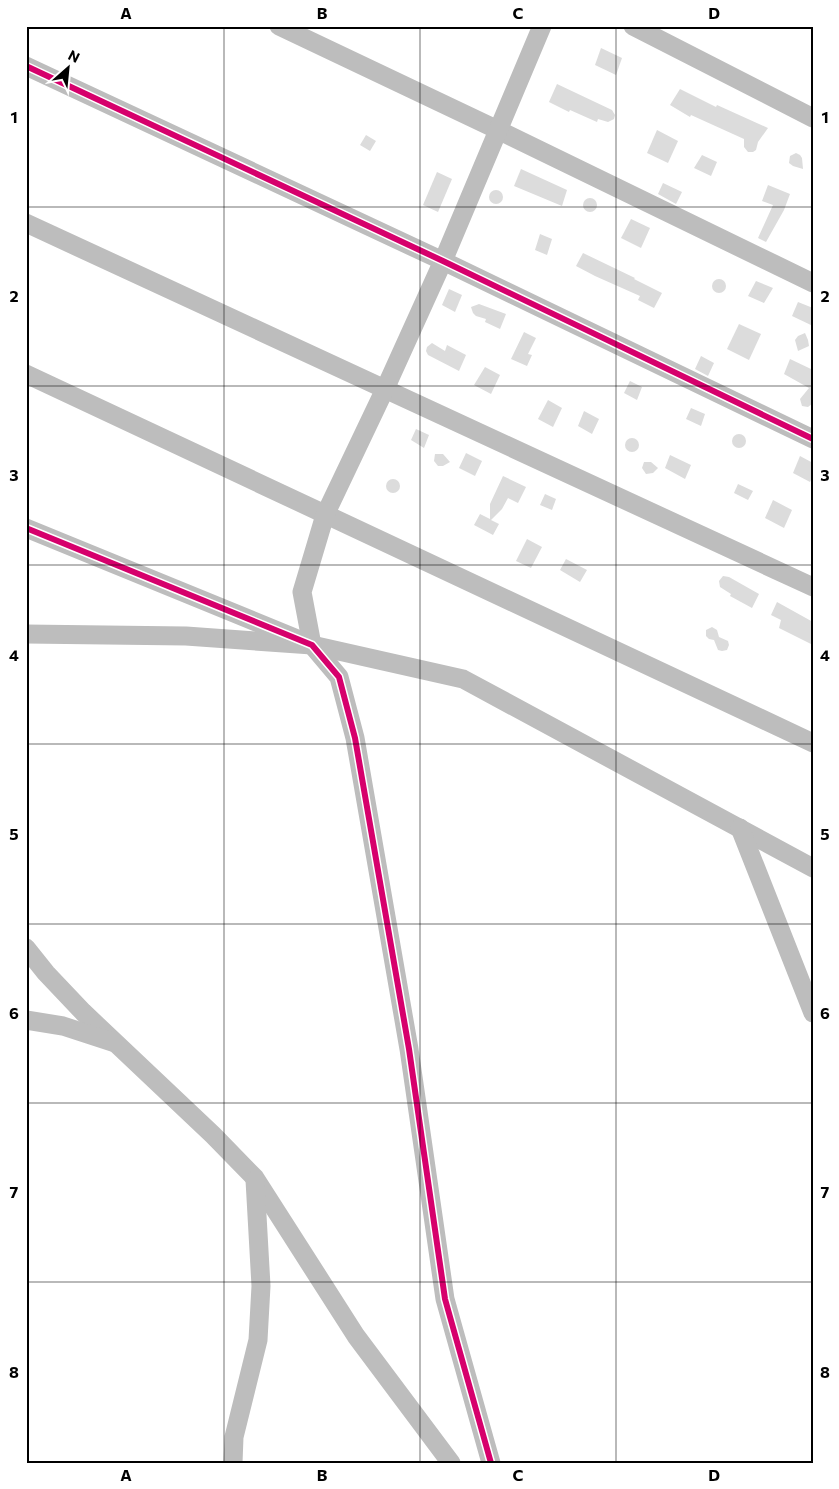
<svg xmlns="http://www.w3.org/2000/svg" width="839" height="1489" viewBox="0 0 839 1489" font-family="Commissioner,sans-serif">
<style>
.building{fill:#dcdcdc}
.lines{fill:none;stroke-linecap:round;stroke-linejoin:round}
.minor{stroke:#bdbdbd;stroke-width:19}
.cycleway-casing{stroke:#fff;stroke-width:9}
.cycleway{stroke:#d6006c;stroke-width:6}
.grid{fill:none;stroke:#000;stroke-width:1;stroke-opacity:0.55}
.neatline{fill:none;stroke:#000;stroke-width:2}
.grid-label{font-size:16px;text-anchor:middle;font-weight:bold;fill:#000}
</style>
<rect width="100%" height="100%" fill="#fff"/>
<!-- building -->
<g class="building">
<polygon points="601,48 622,58 616,75 595,65"/>
<polygon points="557,84 612,110 615,115 614,119 608,122 598,119 597,122 570,110 569,112 549,102"/>
<polygon points="680,89 716,107 717,105 768,128 758,142 756,150 753,152 748,152 744,147 744,139 691,115 690,117 670,105"/>
<polygon points="657,130 678,141 668,163 647,153"/>
<polygon points="366,135 376,141 370,151 360,145"/>
<polygon points="796,153 800,155 802,158 803,169 793,166 789,163 790,156"/>
<polygon points="702,155 717,162 711,176 694,168"/>
<polygon points="521,169 567,190 562,206 514,186"/>
<polygon points="437,172 452,179 438,212 423,205"/>
<polygon points="663,183 682,192 676,204 658,194"/>
<polygon points="768,185 790,194 784,210 766,242 758,238 773,205 762,201"/>
<circle cx="496" cy="197" r="7"/>
<circle cx="590" cy="205" r="7"/>
<polygon points="631,219 650,228 641,248 621,238"/>
<polygon points="540,234 552,239 547,255 535,250"/>
<polygon points="583,253 635,278 634,279 662,293 654,308 638,300 640,296 595,276 576,266"/>
<circle cx="719" cy="286" r="7"/>
<polygon points="756,281 773,288 764,303 748,296"/>
<polygon points="449,289 462,295 455,312 442,305"/>
<polygon points="798,302 813,308 813,326 792,316"/>
<polygon points="479,304 506,314 500,329 485,322 486,319 476,316 473,313 471,307"/>
<polygon points="739,324 761,334 749,360 727,349"/>
<polygon points="524,332 536,338 528,354 532,355 527,366 511,359"/>
<polygon points="805,333 808,340 809,346 798,351 795,340 798,336"/>
<polygon points="432,343 445,351 447,345 466,355 459,371 428,355 426,351 427,347"/>
<polygon points="701,356 714,363 708,376 695,369"/>
<polygon points="790,359 811,369 813,403 808,407 802,406 800,399 809,388 784,374"/>
<polygon points="485,367 500,375 491,394 474,385"/>
<polygon points="630,381 642,387 637,400 624,393"/>
<polygon points="548,400 562,408 553,427 538,419"/>
<polygon points="691,408 705,414 701,426 686,419"/>
<polygon points="584,411 599,419 592,434 578,426"/>
<polygon points="416,429 429,435 424,448 411,440"/>
<circle cx="739" cy="441" r="7"/>
<circle cx="632" cy="445" r="7"/>
<polygon points="466,453 482,461 475,476 459,468"/>
<polygon points="435,454 443,454 450,462 443,466 438,466 434,461"/>
<polygon points="670,455 691,465 685,479 665,468"/>
<polygon points="800,456 813,463 813,476 810,482 793,473"/>
<polygon points="644,462 651,462 658,468 653,473 646,474 642,468"/>
<polygon points="503,476 526,487 518,503 508,498 502,509 491,520 499,524 493,535 474,525 480,514 490,519 490,504"/>
<circle cx="393" cy="486" r="7"/>
<polygon points="738,484 753,491 748,500 734,493"/>
<polygon points="545,494 556,499 552,510 540,505"/>
<polygon points="773,500 792,510 784,528 765,518"/>
<polygon points="527,539 542,547 531,568 516,561"/>
<polygon points="566,559 587,570 580,582 560,570"/>
<polygon points="723,576 729,577 759,594 752,608 730,596 731,594 720,587 719,581"/>
<polygon points="777,602 813,622 813,645 779,628 781,620 771,615"/>
<polygon points="712,627 717,630 719,637 728,641 729,645 727,650 722,651 718,650 714,640 709,639 706,636 706,630"/>
</g>
<g class="lines">
<!-- minor -->
<g class="minor">
<polyline points="279,26 498,130 813,283"/>
<polyline points="633,26 813,118"/>
<polyline points="26,66 443,261 813,439"/>
<polyline points="26,223 813,587"/>
<polyline points="26,374 813,743"/>
<polyline points="26,528 312,645 339,677 355,738 409,1049 445,1299 491,1463"/>
<polyline points="26,634 186,636 312,645 463,679 813,868"/>
<polyline points="312,645 302,592 325,515 385,389 443,261 542,26"/>
<polyline points="740,828 813,1013"/>
<polyline points="26,948 46,973 83,1012 213,1135 255,1178 356,1336 451,1463"/>
<polyline points="26,1020 63,1026 112,1042"/>
<polyline points="233,1463 234,1437 258,1340 261,1286 255,1180"/>
</g>
<!-- cycleway casing -->
<g class="cycleway-casing">
<g id="cycleway">
<polyline points="26,66 443,261 813,439"/>
<polyline points="26,528 312,645 339,677 355,738 409,1049 445,1299 491,1463"/>
</g>
</g>
<!-- cycleway -->
<use href="#cycleway" class="cycleway"/>
</g>
<!-- grid -->
<path class="grid" d="M224,26V1463M420,26V1463M616,26V1463M26,207H813M26,386H813M26,565H813M26,744H813M26,924H813M26,1103H813M26,1282H813"/>
<!-- border -->
<rect width="839" height="1489" fill="none" stroke="#ffffff" stroke-width="55"/>
<!-- north arrow -->
<g transform="translate(68 68) rotate(27)" stroke="#ffffff" stroke-width="4" paint-order="stroke">
<path d="M0-4L9 19L0 12L-9 19Z" fill="#000000"/>
<text y="-8" font-size="14" font-weight="bold" text-anchor="middle" fill="#000000">N</text>
</g>
<rect x="28" y="28" width="784" height="1434" class="neatline"/>
<g class="grid-label">
<text x="126" y="19">A</text>
<text x="322" y="19">B</text>
<text x="518" y="19">C</text>
<text x="714" y="19">D</text>
<text x="14" y="123">1</text>
<text x="825" y="123">1</text>
<text x="14" y="302">2</text>
<text x="825" y="302">2</text>
<text x="14" y="481">3</text>
<text x="825" y="481">3</text>
<text x="14" y="661">4</text>
<text x="825" y="661">4</text>
<text x="14" y="840">5</text>
<text x="825" y="840">5</text>
<text x="14" y="1019">6</text>
<text x="825" y="1019">6</text>
<text x="14" y="1198">7</text>
<text x="825" y="1198">7</text>
<text x="14" y="1378">8</text>
<text x="825" y="1378">8</text>
<text x="126" y="1481">A</text>
<text x="322" y="1481">B</text>
<text x="518" y="1481">C</text>
<text x="714" y="1481">D</text>
</g>
</svg>
